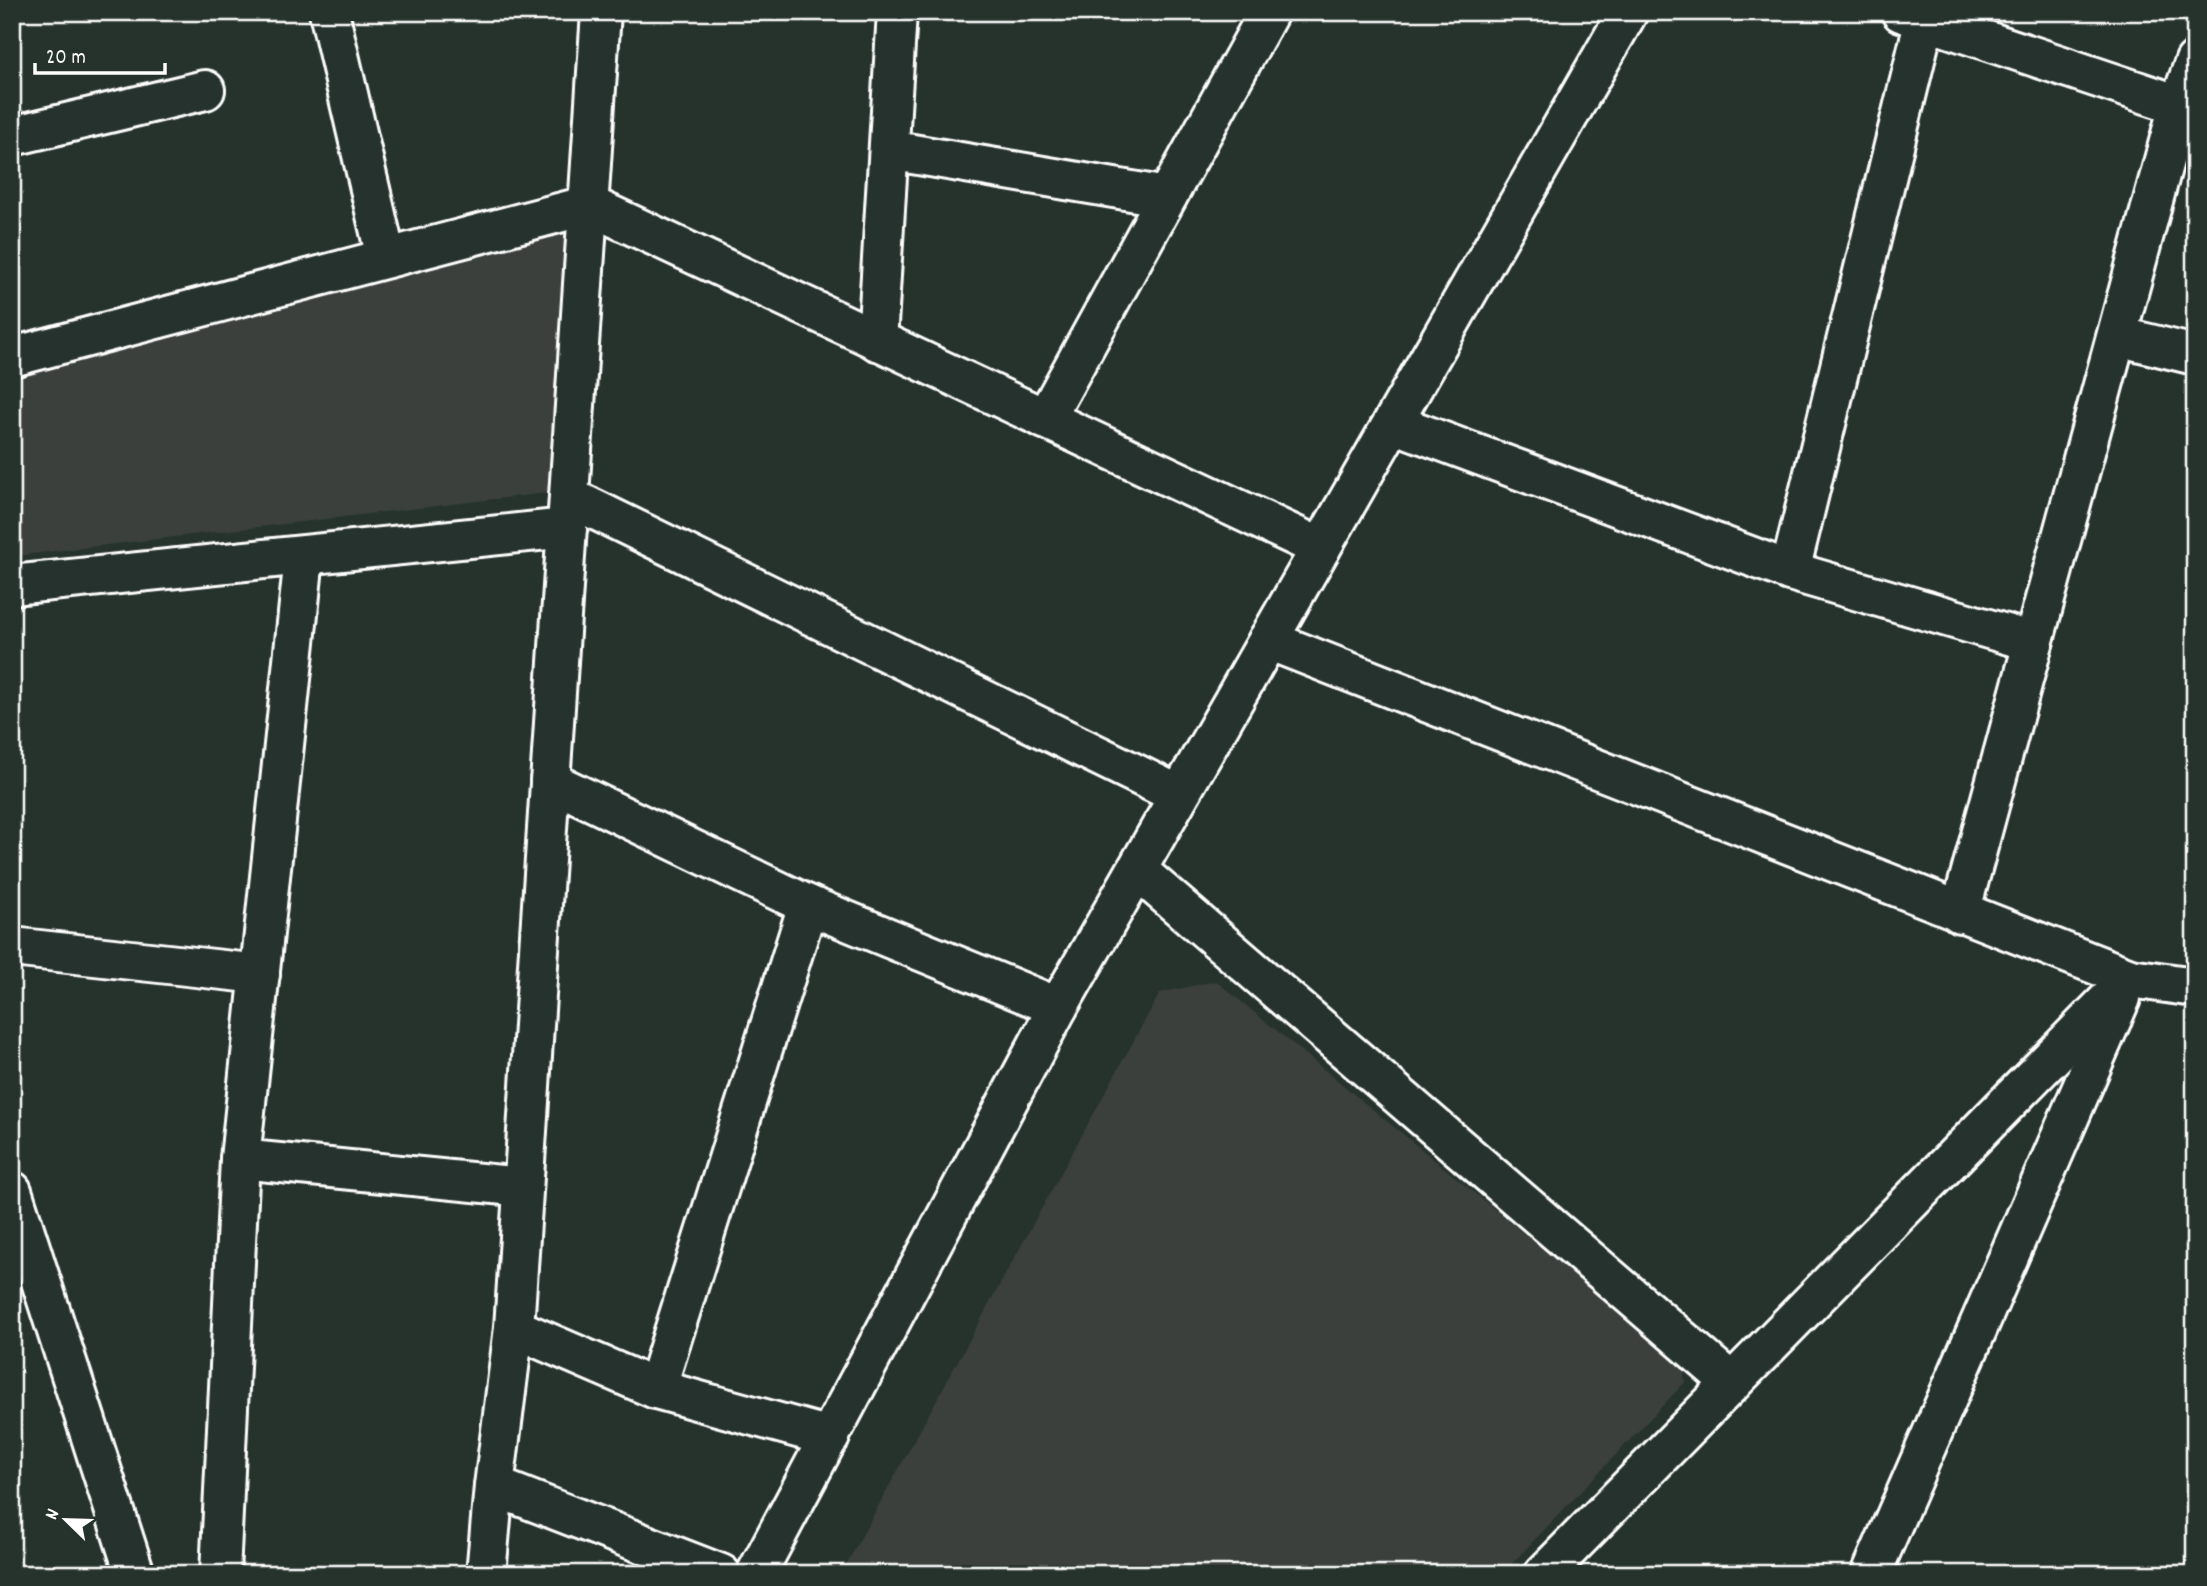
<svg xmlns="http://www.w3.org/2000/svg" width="2207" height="1586" viewBox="0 0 2207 1586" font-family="Dekko,sans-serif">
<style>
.built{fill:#3a403e}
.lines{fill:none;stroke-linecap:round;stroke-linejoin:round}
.street-casing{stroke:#fff;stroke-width:44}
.secondary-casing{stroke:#fff;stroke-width:44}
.street{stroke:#26332d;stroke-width:38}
.secondary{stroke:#26332d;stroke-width:38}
</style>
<rect width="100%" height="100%" fill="#26332d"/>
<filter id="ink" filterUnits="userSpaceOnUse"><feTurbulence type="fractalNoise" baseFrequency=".0143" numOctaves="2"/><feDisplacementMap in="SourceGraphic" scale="14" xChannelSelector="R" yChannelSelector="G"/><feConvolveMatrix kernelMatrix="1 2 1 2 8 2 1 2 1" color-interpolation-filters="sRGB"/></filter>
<g filter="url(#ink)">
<!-- built -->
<g class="built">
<polygon points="566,229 554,492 14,556 12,378"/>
<polygon points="1216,981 1683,1364 1685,1382 1502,1574 841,1574 1160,993"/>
</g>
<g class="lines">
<!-- street casing -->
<g class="street-casing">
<g id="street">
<polyline points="329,12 386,258"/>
<polyline points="1901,12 2179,105"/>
<polyline points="12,136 205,90"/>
<polyline points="889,150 1167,197"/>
<polyline points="2117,336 2195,355"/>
<polyline points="877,341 897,12"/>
<polyline points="12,357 589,205 1321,548"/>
<polyline points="1045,419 1269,12"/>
<polyline points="1393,423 1790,571 2033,642"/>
<polyline points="569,497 1179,795"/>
<polyline points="1790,571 1925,19"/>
<polyline points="12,585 567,528"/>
<polyline points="1268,640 2130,978 2195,987"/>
<polyline points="550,781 808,905 1058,1007"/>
<polyline points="1137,870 1732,1383"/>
<polyline points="1960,913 2179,105 2195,61"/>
<polyline points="12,947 260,974"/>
<polyline points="240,1159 523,1187"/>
<polyline points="12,1191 135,1574"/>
<polyline points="514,1328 656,1389 830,1437"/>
<polyline points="656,1389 808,905"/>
<polyline points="494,1486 721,1574"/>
<polyline points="220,1574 240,1159 304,557"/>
<polyline points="486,1574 494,1486 514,1328 601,12"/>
<polyline points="1544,1574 2130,978"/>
<polyline points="1871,1574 2121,998"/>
</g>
</g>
<!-- secondary casing -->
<g class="secondary-casing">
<polyline id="secondary" points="756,1574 1058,1007 1628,12"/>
</g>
<!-- street -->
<use href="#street" class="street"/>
<!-- secondary -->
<use href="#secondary" class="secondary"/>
</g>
</g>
<!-- margin -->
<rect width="2207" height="1586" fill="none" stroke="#26332d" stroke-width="42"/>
<rect x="21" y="21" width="2165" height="1544" fill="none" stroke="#fff" stroke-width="2.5" filter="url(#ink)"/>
<!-- north arrow -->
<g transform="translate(66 1520) rotate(293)" stroke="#26332d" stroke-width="5" paint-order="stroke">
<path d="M0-5L12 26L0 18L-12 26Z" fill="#ffffff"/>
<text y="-10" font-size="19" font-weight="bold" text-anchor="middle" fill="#ffffff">N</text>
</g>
<!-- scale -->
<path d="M35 63v10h130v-10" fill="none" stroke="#ffffff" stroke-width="3.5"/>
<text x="46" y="63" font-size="21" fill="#ffffff" stroke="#26332d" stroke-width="5" paint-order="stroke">20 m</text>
</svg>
